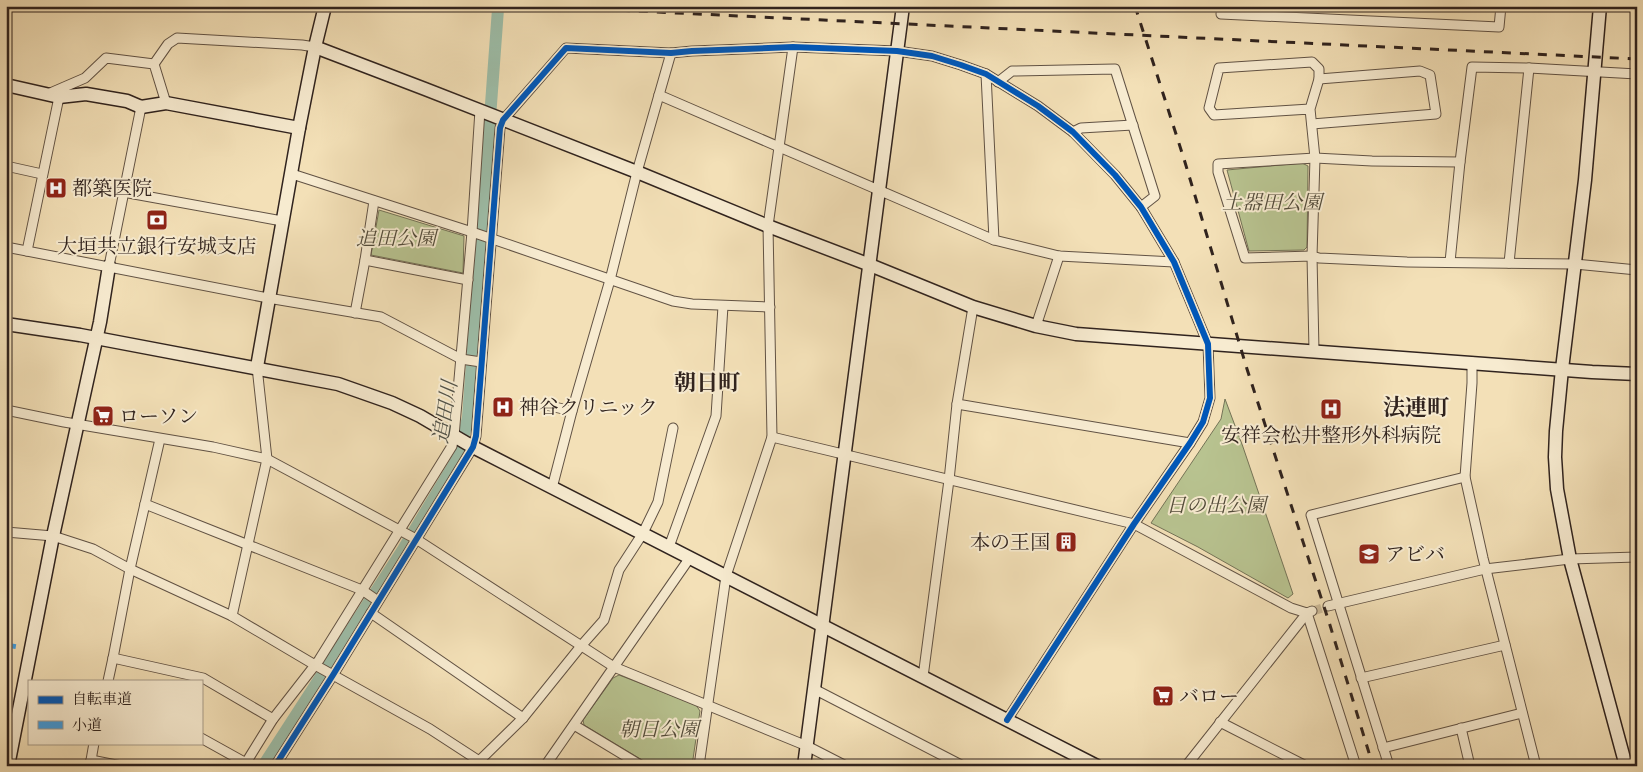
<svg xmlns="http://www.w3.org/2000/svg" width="1643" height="772" viewBox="0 0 1643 772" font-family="Alegreya,'Noto Serif JP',serif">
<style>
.green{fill:#b8c390;stroke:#747357}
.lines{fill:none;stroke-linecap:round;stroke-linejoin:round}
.canal{stroke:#9dbea9;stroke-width:12}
.street-tunnel{stroke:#ccba98;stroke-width:9;stroke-dasharray:9 4.5;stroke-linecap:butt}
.street-casing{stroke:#615244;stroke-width:11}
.secondary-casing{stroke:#30231e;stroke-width:15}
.street{stroke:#f7ebd0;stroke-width:9}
.secondary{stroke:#f7ebd0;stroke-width:12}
.rail{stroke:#30231e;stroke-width:3;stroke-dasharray:9 9;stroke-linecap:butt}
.quiet{stroke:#3e9ce0;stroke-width:5;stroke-dasharray:10 5;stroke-linecap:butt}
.cycleway-casing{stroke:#f7ebd0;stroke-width:9}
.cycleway{stroke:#0057b8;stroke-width:6}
.labels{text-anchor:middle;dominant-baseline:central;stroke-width:4;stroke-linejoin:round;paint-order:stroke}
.poi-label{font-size:20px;fill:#30231e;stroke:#f7ebd0;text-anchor:start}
.park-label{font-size:20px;font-style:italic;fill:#524b3a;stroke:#f7ebd0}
.water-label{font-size:21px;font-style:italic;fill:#515248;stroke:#f7ebd0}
.quarter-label{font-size:22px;font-weight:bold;fill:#30231e;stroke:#f7ebd0}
</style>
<rect width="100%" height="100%" fill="#f3e0b7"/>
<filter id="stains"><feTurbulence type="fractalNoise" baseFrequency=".004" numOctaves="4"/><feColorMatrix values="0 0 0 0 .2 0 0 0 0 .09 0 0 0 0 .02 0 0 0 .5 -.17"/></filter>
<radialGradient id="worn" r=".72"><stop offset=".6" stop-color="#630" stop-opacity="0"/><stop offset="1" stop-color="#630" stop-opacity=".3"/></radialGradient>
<!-- green -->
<g class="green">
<polygon points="1302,163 1308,166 1307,247 1304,250 1249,251 1227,170"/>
<polygon points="379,210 464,236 463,273 371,255"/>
<polygon points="1225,399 1243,447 1293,594 1288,598 1198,547 1151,523 1221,419"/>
<polygon points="619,675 696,705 700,711 692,766 652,766 584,725 583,720 613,678"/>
</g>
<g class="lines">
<!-- canal -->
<polyline class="canal" points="263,766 402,551 459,456 468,417 498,9"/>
<!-- street-tunnel -->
<polyline class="street-tunnel" points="1313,611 1328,606"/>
<!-- street casing -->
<g class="street-casing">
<g id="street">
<polyline points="1222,6 1221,14 1499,27 1501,6"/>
<polyline points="154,64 168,44 177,38 302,45 315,47"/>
<polyline points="986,74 994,240"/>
<polyline points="998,82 1012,71 1115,69 1155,196 1141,207"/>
<polyline points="48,94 85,78 106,58 154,64 166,103"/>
<polyline points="659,95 994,240 1059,256 1174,262"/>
<polyline points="1310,109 1214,115 1209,108 1219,68 1312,62 1319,69 1319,79 1310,109 1315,158 1312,256 1314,351"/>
<polyline points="1312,124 1436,114 1430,75 1420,71 1319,79"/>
<polyline points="1073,132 1081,128 1133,125"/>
<polyline points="1460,162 1372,161 1315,158 1218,164 1218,172 1245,258 1312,256 1319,258 1407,262 1575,264 1637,270"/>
<polyline points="6,166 42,174"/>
<polyline points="292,174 472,232 673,301 692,304 770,307"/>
<polyline points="123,192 282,221"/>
<polyline points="6,247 268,298 381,317 461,359 481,362"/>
<polyline points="27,251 59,97"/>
<polyline points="365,260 468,280"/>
<polyline points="1450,262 1460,162 1472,67 1529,68 1637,74"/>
<polyline points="1509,263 1529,68"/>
<polyline points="109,266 141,107"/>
<polyline points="355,313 365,260 374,201"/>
<polyline points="1036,326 1059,256"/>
<polyline points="1472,362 1472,383 1465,477 1483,558 1536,766"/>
<polyline points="957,404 1190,443"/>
<polyline points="550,406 572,411"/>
<polyline points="6,410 64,422 213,447 267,459 416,539 614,667 807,746 846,766"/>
<polyline points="772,437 1134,524 1291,608 1307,613"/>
<polyline points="160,439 130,569 113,658 203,678 273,719"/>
<polyline points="552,488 572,411 610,280 637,172 671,53"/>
<polyline points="145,504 362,590 378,601"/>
<polyline points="6,532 53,536 93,549 130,569 232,616 315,665 430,729 487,766"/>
<polyline points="669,547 716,416 723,306"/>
<polyline points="1328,606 1485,569 1570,559 1637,557"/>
<polyline points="371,613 523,718"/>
<polyline points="1307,613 1356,766"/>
<polyline points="232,616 267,459 257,367"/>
<polyline points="923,677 949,480 957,404 973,307"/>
<polyline points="1361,678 1505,645"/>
<polyline points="108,681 113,658"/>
<polyline points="814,689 963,766"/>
<polyline points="1220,722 1306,766"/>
<polyline points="574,725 642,766"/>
<polyline points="1461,728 1470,766"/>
<polyline points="201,738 246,763"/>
<polyline points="1383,748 1522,713"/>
<polyline points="91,760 121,766"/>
<polyline points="90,766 94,743"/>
<polyline points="244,766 273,719 319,660 452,446 454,436 472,232 480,110"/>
<polyline points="275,766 333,675 473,447 476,436 500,128 503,120 566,48 671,53 692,51 793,47 897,51 932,56 961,65 986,74 1038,106 1073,132 1115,175 1141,207 1174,262 1208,344 1210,398 1203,422 1190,443 1134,524 1007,720"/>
<polyline points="474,766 523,718 581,646 604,620 619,570 643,533 658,502 673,428"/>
<polyline points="545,766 689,559"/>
<polyline points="699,766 726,576 772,437 768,226 793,47"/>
<polyline points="1186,766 1307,613 1312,611"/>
<polyline points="1389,766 1311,515 1465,477"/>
</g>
</g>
<!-- secondary casing -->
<g class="secondary-casing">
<g id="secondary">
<polyline points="1600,6 1585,180 1562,369 1556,431 1555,457 1557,489 1570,559 1626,766"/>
<polyline points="315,47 425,89 637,172 768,226 870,265 973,307 1036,326 1076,334 1592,372 1637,374"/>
<polyline points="6,85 59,97 86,94 127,101 141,107 166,103 299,128"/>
<polyline points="6,324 80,335 338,384 392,403 420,416 473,447 1097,766"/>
<polyline points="257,367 299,128 315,47 325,6"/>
<polyline points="8,766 53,536 100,322 109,266"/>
<polyline points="804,766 903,6"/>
</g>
</g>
<!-- street -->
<use href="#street" class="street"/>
<!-- secondary -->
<use href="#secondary" class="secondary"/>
<!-- rail -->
<g class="rail">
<polyline points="531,6 1637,59"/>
<polyline points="1135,6 1184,159 1247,369 1329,622 1373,766"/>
</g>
<!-- quiet -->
<polyline class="quiet" points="6,645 18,647"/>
<!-- cycleway casing -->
<g class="cycleway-casing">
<polyline id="cycleway" points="275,766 333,675 473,447 476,436 500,128 503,120 566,48 671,53 692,51 793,47 897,51 932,56 961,65 986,74 1038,106 1073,132 1115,175 1141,207 1174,262 1208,344 1210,398 1203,422 1190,443 1134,524 1007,720"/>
</g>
<!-- cycleway -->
<use href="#cycleway" class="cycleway"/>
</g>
<!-- icons -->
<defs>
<g id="hospital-square" transform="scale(1.125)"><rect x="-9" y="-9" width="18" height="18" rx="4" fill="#8f2418" stroke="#f7ebd0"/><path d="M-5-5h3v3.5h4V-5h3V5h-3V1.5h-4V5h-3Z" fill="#fff"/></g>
<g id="bank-square" transform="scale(1.125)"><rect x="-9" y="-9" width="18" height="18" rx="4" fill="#8f2418" stroke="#f7ebd0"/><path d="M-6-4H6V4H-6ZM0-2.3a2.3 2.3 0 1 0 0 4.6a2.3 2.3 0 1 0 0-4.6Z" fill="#fff"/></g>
<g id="supermarket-square" transform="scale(1.125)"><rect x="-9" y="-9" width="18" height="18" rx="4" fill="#8f2418" stroke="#f7ebd0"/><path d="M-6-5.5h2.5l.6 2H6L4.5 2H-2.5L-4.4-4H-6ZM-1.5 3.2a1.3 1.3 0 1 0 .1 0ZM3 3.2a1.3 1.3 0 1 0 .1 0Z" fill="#fff"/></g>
<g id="building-square" transform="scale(1.125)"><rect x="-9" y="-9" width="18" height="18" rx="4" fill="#8f2418" stroke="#f7ebd0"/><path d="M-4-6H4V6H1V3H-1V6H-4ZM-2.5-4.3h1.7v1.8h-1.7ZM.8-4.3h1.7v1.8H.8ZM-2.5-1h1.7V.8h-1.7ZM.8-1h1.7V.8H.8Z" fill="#fff"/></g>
<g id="school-square" transform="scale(1.125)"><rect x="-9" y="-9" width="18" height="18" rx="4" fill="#8f2418" stroke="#f7ebd0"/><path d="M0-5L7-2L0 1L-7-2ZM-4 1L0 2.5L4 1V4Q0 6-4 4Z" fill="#fff"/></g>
</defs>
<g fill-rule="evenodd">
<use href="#hospital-square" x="56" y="188"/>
<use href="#bank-square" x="157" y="220"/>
<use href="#hospital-square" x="503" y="407"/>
<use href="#hospital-square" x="1331" y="409"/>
<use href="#supermarket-square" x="103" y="416"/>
<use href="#building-square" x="1066" y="542"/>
<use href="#school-square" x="1369" y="554"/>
<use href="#supermarket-square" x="1163" y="696"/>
</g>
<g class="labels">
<!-- poi labels -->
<g class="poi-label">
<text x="72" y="188">都築医院</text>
<text x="157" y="246" text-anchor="middle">大垣共立銀行安城支店</text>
<text x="519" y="407">神谷クリニック</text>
<text x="119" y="416">ローソン</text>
<text x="1331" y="435" text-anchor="middle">安祥会松井整形外科病院</text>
<text x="1050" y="542" text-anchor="end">本の王国</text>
<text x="1385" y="554">アビバ</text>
<text x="1179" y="696">バロー</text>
</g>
<!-- park labels -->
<g class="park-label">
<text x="1272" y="202">土器田公園</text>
<text x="396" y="238">追田公園</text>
<text x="1216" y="505">日の出公園</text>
<text x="659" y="729">朝日公園</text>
</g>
<!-- water labels -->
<g class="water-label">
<text transform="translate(445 412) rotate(-81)">追田川</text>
</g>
<!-- quarter labels -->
<g class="quarter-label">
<text x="707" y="383">朝日町</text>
<text x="1416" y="408">法連町</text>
</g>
</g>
<!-- margin -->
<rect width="1643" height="772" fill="none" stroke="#f3e0b7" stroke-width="25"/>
<rect x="8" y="8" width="1628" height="757" fill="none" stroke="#30231e" stroke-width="2.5"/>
<rect x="12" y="12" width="1618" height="747" fill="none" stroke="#30231e"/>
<!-- legend -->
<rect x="28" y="680" width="175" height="65" fill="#f7ebd0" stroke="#a79b89"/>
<rect x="38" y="696" width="25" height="8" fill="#0057b8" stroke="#a79b89"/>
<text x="72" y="704" font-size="15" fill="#30231e">自転車道</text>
<rect x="38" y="721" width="25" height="8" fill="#3e9ce0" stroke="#a79b89"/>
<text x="72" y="730" font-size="15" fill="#30231e">小道</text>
<rect width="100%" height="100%" filter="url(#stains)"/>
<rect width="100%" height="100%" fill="url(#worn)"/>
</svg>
